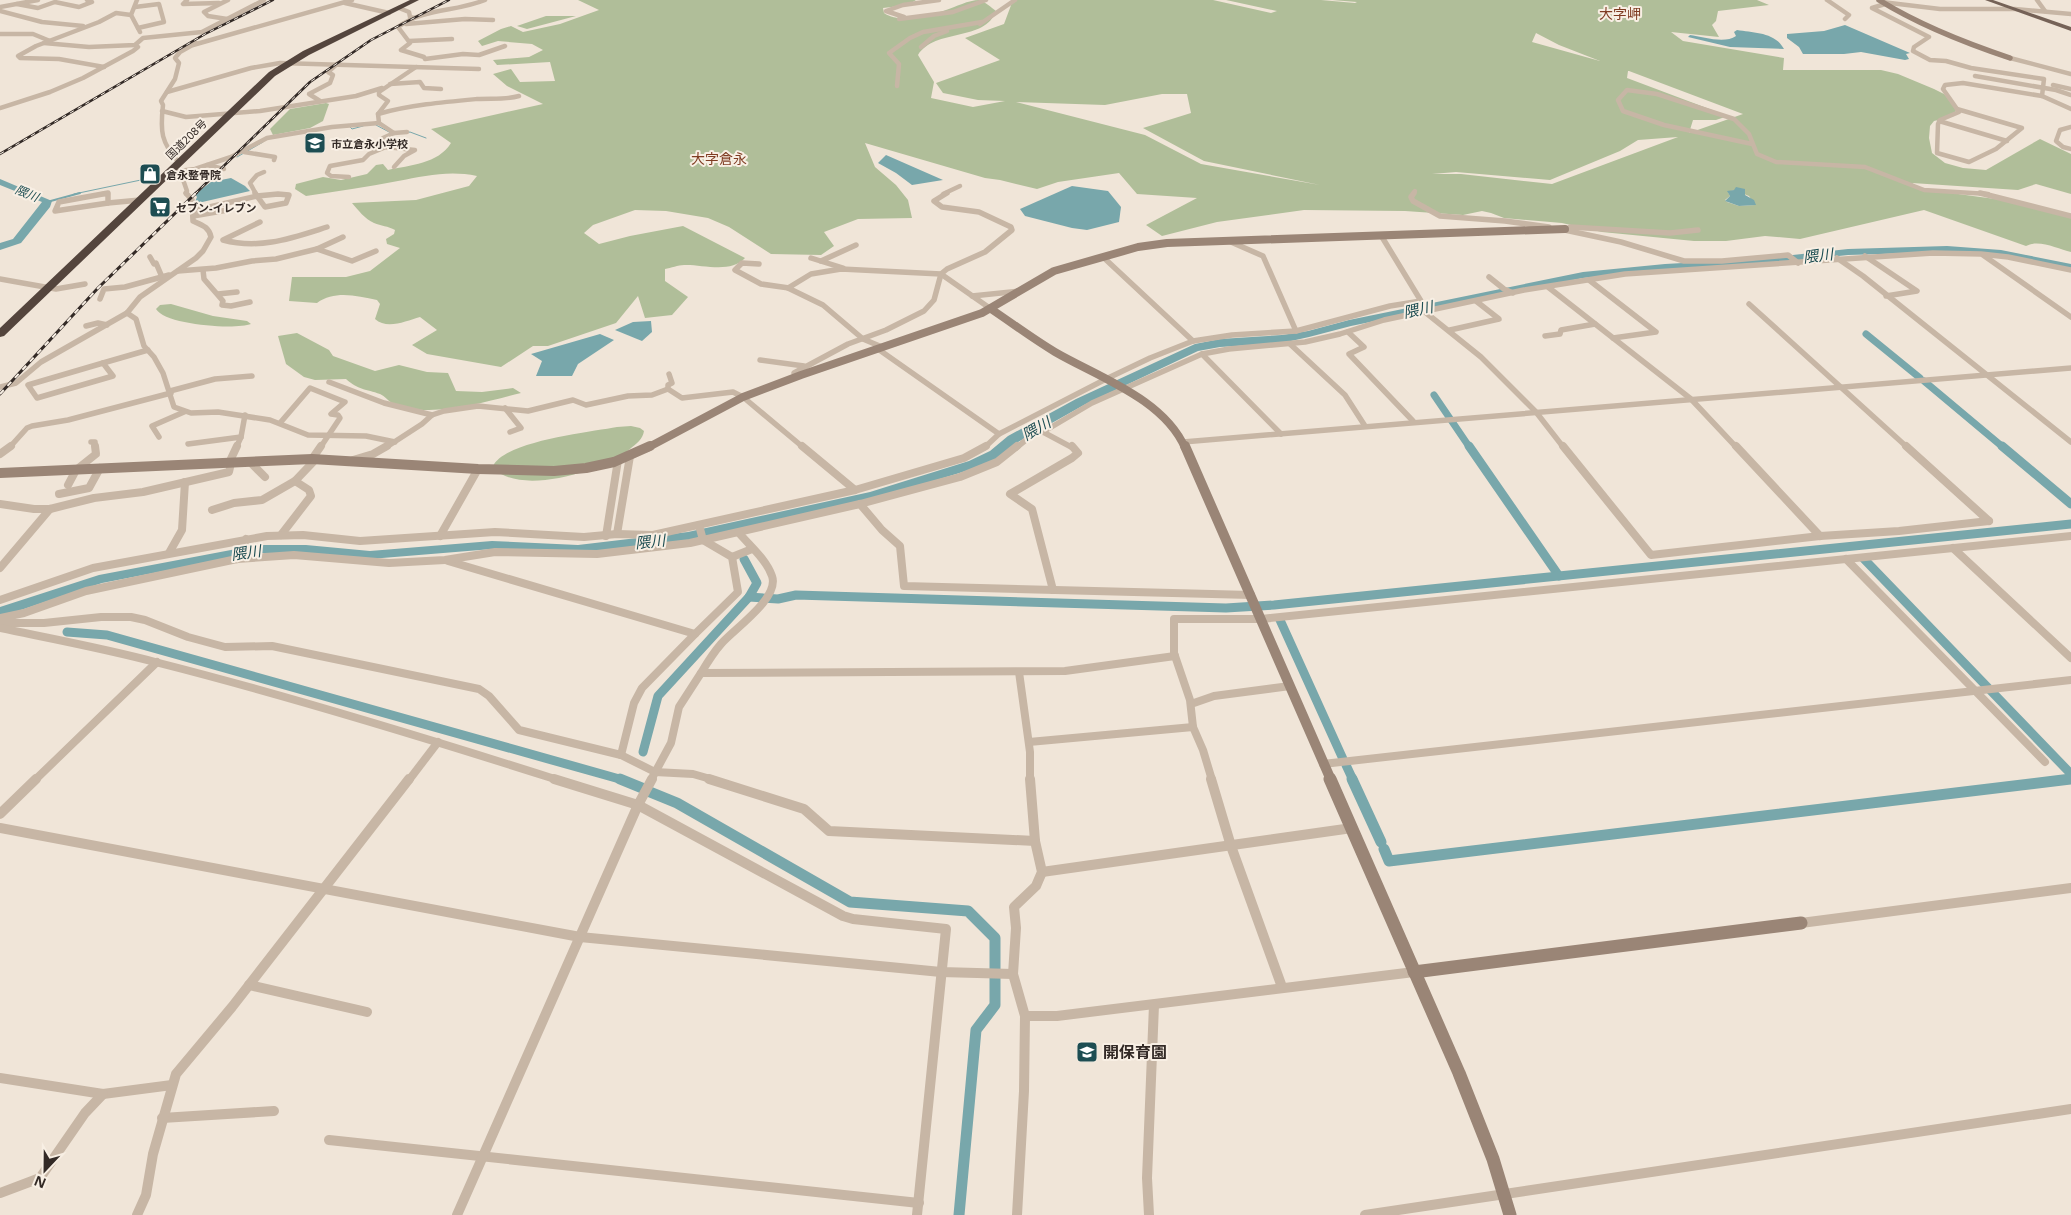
<svg xmlns="http://www.w3.org/2000/svg" width="2071" height="1215" viewBox="0 0 2071 1215" font-family="'Noto Sans','Noto Sans JP',sans-serif">
<style>
.green{fill:#b0be99;fill-rule:evenodd}
.water{fill:#78a7ab}
.lines{fill:none;stroke-linecap:round;stroke-linejoin:round}
.stream-far1{stroke:#78a7ab;stroke-width:1}
.stream{stroke:#78a7ab;stroke-width:2}
.canal-far2{stroke:#78a7ab;stroke-width:7}
.canal-far1{stroke:#78a7ab;stroke-width:9}
.canal{stroke:#78a7ab;stroke-width:11}
.river{fill:#78a7ab;fill-rule:evenodd}
.street-far3{stroke:#c7b6a5;stroke-width:4.5}
.street-far2{stroke:#c7b6a5;stroke-width:5.5}
.street-far1{stroke:#c7b6a5;stroke-width:8}
.street{stroke:#c7b6a5;stroke-width:10}
.secondary-far3{stroke:#9a8576;stroke-width:5.5}
.secondary-far2{stroke:#9a8576;stroke-width:8}
.secondary-far1{stroke:#9a8576;stroke-width:10}
.secondary{stroke:#9a8576;stroke-width:13}
.primary{fill:#756257;fill-rule:evenodd}
.highway{fill:#54453d;fill-rule:evenodd}
.rail-far1-casing{stroke:#332a26;stroke-width:2.5}
.rail-casing{stroke:#332a26;stroke-width:3}
.rail-far1{stroke:#f8efe4;stroke-width:1;stroke-dasharray:4.5;stroke-linecap:butt}
.rail{stroke:#f8efe4;stroke-width:2;stroke-dasharray:5.5;stroke-linecap:butt}
.labels{text-anchor:middle;dominant-baseline:central;stroke-width:4;stroke-linejoin:round;paint-order:stroke}
.far-street-label{font-size:11px;fill:#332a26;stroke:#f8efe4}
.far-poi-label{font-size:11px;font-weight:bold;fill:#332a26;stroke:#f8efe4;text-anchor:start}
.far-water-label{font-size:12px;font-style:italic;fill:#1d4d52;stroke:#f8efe4}
.far-quarter-label{font-size:14px;fill:#7f3c22;stroke:#f8efe4}
.water-label{font-size:15px;font-style:italic;fill:#1d4d52;stroke:#f8efe4}
.near-poi-label{font-size:16px;font-weight:bold;fill:#332a26;stroke:#f8efe4;text-anchor:start}
</style>
<rect width="100%" height="100%" fill="#f0e5d8"/>
<!-- green -->
<g class="green">
<path d="M578,0H916L908,5L883,8L884,13C900,24 928,16 946,10C955,7 969,0 979,0C985,2 991,7 996,11C985,42 935,28 918,55L934,82L931,98L973,107L1005,101L978,100L943,93L936,83L1000,60L965,38L1004,24L1013,0H1213L1271,13L1277,11L1226,0H1321L1355,3L1357,2L1332,0H1757L1769,5L1718,11L1716,21L1712,25L1719,37L1671,32L1683,41L1784,58L1783,70H1881L1898,74L1934,89L1944,94L1957,107L1954,116L1934,121L1930,126L1929,138L1932,153L1945,163L1963,168L1986,170L2040,139L2071,154V194L2036,184L2018,190L1912,183L1921,189L2010,201L2071,214V252C2058,249 2039,239 2026,246L1924,210L1800,239L1765,236L1726,241H1694L1602,232L1562,223L1504,218L1491,213L1482,211L1463,215L1405,211L1304,210L1217,222L1162,236L1146,225L1197,198L1137,194L1119,173L1058,182L1037,189L1000,180L985,178L865,143L875,167L896,185L908,200L912,218L858,219L824,232L834,246L821,255L771,254L729,227L708,218L666,211L635,210L593,225L584,233L599,244L630,236L683,226L745,258C731,274 701,264 684,265C678,265 671,268 665,269V281L688,297L672,315L645,318L638,296L616,323L548,346H533L501,367L427,354L412,345L437,330L420,317C406,321 387,330 375,319L380,304L377,300C357,296 335,290 317,303L289,301L292,277H346L370,271L400,248L387,244L386,239L394,234L395,230C388,226 381,226 374,223C365,219 358,210 352,203L416,200L469,186L477,176C449,170 425,176 398,181C367,187 337,191 306,196L295,189L296,184L323,177L341,180L367,174L376,165L383,164L388,170C410,165 438,164 451,143L431,129L543,104L507,86L493,74L511,69L520,82L555,81L550,62L497,65L493,60L529,57L543,50L532,44L498,41L482,46L478,41L501,29L511,26L523,32L560,24L599,10ZM1536,33L1559,45L1600,61L1532,42ZM1628,71H1629L1743,114L1689,133L1693,120H1716L1728,116L1627,78ZM1162,94H1187L1191,113L1143,128L1204,161L1320,185L1201,164L1145,135L1016,102L1105,105ZM1678,137L1552,184L1461,174H1432L1456,172L1550,180L1620,151L1638,140ZM1734,190L1749,196L1755,205L1739,206L1727,202L1725,200L1730,196L1728,192Z"/>
<polygon points="546,16 576,16 527,29 517,26"/>
<polygon points="326,103 329,104 323,121 310,128 273,135 270,129 290,109"/>
<path d="M171,304L213,316L247,321L251,324C235,330 165,325 156,309L160,305Z"/>
<path d="M297,333L329,350L333,356L375,371L399,365L427,372L448,373L456,391L482,392L513,388L521,393C485,402 428,420 392,403C388,401 385,396 380,394C366,389 358,390 346,379L315,380L304,377L286,364L278,336Z"/>
<path d="M631,426L640,428L644,431C643,439 636,444 630,449C603,470 533,492 501,474C498,473 495,468 493,466C505,441 590,432 617,427Z"/>
</g>
<!-- water -->
<g class="water">
<polygon points="1845,25 1910,53 1906,54 1909,59 1905,60 1861,52 1844,54 1803,54 1799,47 1787,38 1787,34 1824,31"/>
<path d="M1737,30C1754,33 1775,32 1784,49L1730,47L1688,37L1690,35C1703,37 1725,44 1736,36L1734,32Z"/>
<polygon points="886,155 943,180 912,185 896,173 878,163"/>
<polygon points="231,178 245,186 250,191 198,203 195,202 197,197 195,194 211,182"/>
<polygon points="1072,186 1108,191 1121,207 1119,222 1087,230 1072,228 1025,216 1020,209"/>
<polygon points="1736,187 1745,189 1745,195 1754,200 1756,205 1739,206 1725,201 1730,196 1727,191 1734,190"/>
<polygon points="651,321 652,332 642,341 615,330 633,322"/>
<polygon points="600,334 614,340 578,364 572,376 536,376 542,361 531,354"/>
</g>
<g class="lines">
<!-- stream-far1 -->
<g class="stream-far1">
<polyline points="376,125 391,133"/>
<polyline points="350,127 352,129 363,126"/>
<polyline points="406,133 410,132 426,138"/>
<polyline points="237,157 263,142"/>
<polyline points="74,194 160,176"/>
</g>
<!-- stream -->
<polyline class="stream" points="47,202 80,193"/>
<!-- canal-far2 -->
<g class="canal-far2">
<polyline points="1866,334 1920,378"/>
<polyline points="1924,381 2004,448"/>
<polyline points="1434,395 1470,448"/>
</g>
<!-- canal-far1 -->
<g class="canal-far1">
<polyline points="1469,446 1559,576"/>
<polyline points="2002,446 2071,504"/>
<polyline points="1864,559 2071,774"/>
<polyline points="749,597 778,599 796,595 1226,608 1274,605 2071,524"/>
<polyline points="1280,620 1343,759"/>
<polyline points="67,632 107,635 623,780"/>
<polyline points="643,752 658,696 749,597 757,583 744,559"/>
<polyline points="1346,765 1353,780"/>
<polyline points="2063,780 2071,779"/>
</g>
<!-- canal -->
<g class="canal">
<polyline points="620,779 642,788"/>
<polyline points="1352,779 1381,842"/>
<polyline points="650,792 677,803 850,902 968,911 995,938 995,1005 976,1030 959,1215"/>
<polyline points="1384,849 1389,861 2071,779"/>
</g>
<!-- river -->
<g class="river">
<polygon points="0,179 52,201 50,207 21,243 0,250 0,243 13,239 42,202 0,185"/>
<polygon points="1947,246 2001,250 2071,264 2071,270 2001,256 1947,252 1848,255 1756,265 1665,270 1583,278 1351,326 1309,337 1282,343 1220,347 1198,351 1084,405 1018,442 1000,457 979,467 878,498 688,540 578,553 492,549 370,559 306,553 257,553 102,583 0,617 0,607 99,575 257,545 306,545 370,551 492,541 578,545 688,532 870,492 969,461 990,451 1008,436 1076,399 1195,344 1220,339 1282,335 1308,331 1349,320 1583,272 1665,264 1756,259 1848,249"/>
</g>
<!-- street-far3 -->
<g class="street-far3">
<polyline points="137,0 131,15 140,32"/>
<polyline points="187,0 183,4 219,3"/>
<path d="M485,0C456,12 424,8 398,27L410,43L401,50L424,57L425,59L463,54L479,55L505,46"/>
<polyline points="1827,0 1849,15 1845,19"/>
<polyline points="2037,0 2045,11"/>
<polyline points="1882,2 1940,9 2015,9 2071,14"/>
<polyline points="345,3 389,13"/>
<polyline points="17,4 38,8 55,2 79,7 92,2 87,0"/>
<polyline points="1885,4 1872,8 1929,37 1914,47 1913,51 1930,60 1946,61 1971,68 2044,79 2042,96"/>
<polyline points="0,7 38,0"/>
<polyline points="135,7 159,4 164,22 138,28"/>
<polyline points="399,8 409,12 410,17 414,18"/>
<polyline points="0,11 42,22 83,26"/>
<polyline points="904,17 886,11 903,5 939,0"/>
<polyline points="227,19 208,16 204,12 228,0"/>
<polyline points="899,19 953,12 986,0"/>
<polyline points="406,24 465,19 493,20"/>
<polyline points="980,24 1015,0"/>
<polyline points="0,34 33,34 50,41"/>
<polyline points="409,41 452,39"/>
<polyline points="44,43 89,47 135,45 143,38 202,32 264,0"/>
<polyline points="193,45 352,0"/>
<polyline points="921,47 934,36 947,31"/>
<polyline points="2010,58 2071,74"/>
<polyline points="104,67 59,59 20,58 18,56 36,46 99,22 116,13 131,15"/>
<polyline points="1975,76 2056,90 2071,95"/>
<polyline points="390,84 420,82 424,88 441,89"/>
<polyline points="2053,85 2071,89"/>
<polyline points="897,86 899,64 889,53 910,38 923,32 982,22"/>
<polyline points="167,92 251,68 280,63 479,69"/>
<polyline points="320,101 309,94 330,83 333,75 328,72 337,64"/>
<polyline points="0,108 50,92 83,78 133,51 138,47 135,45"/>
<polygon points="1957,109 2022,128 1996,149 1969,162 1937,153 1938,124 1940,120 1959,112"/>
<polyline points="1957,109 1943,89 1945,85 1963,83 2042,96 2071,109"/>
<polyline points="162,111 186,117 260,111 356,96 382,88"/>
<path d="M378,114C410,105 444,102 477,99C491,98 505,100 519,96"/>
<polyline points="1939,121 2007,141"/>
<polyline points="2071,127 2060,130 2056,141 2063,147 2071,149"/>
<polyline points="407,132 394,133 379,123 378,114 388,101 379,95 379,92 416,67"/>
<polyline points="1752,144 1664,125 1623,111 1618,100 1627,90 1657,94 1734,119 1749,134 1757,154 1776,162 1865,167 1924,190 1988,194"/>
<polyline points="386,147 383,138 394,133"/>
<polyline points="244,152 275,157 274,160"/>
<path d="M179,163C161,142 160,132 163,105L161,101L175,79L179,63L175,58L180,52L196,43"/>
<polyline points="207,165 224,169"/>
<polyline points="178,171 195,169 231,157 267,138 332,127 379,123"/>
<polyline points="180,171 187,191 186,194"/>
<polyline points="349,177 331,176 327,173 330,166 363,160 369,154 386,147 415,150 404,156 394,167"/>
<polyline points="102,194 108,194"/>
<polyline points="256,194 250,183 257,175 264,172"/>
<polyline points="943,194 960,186"/>
<polyline points="1413,194 1415,191"/>
</g>
<!-- street-far2 -->
<g class="street-far2">
<polygon points="108,193 108,203 55,211 59,202"/>
<polyline points="255,193 257,196"/>
<polyline points="1414,193 1411,197 1413,201 1440,216 1505,221 1549,227"/>
<polyline points="1980,193 2071,216"/>
<polygon points="278,194 289,195 286,203 265,207 257,196"/>
<polyline points="108,203 140,200"/>
<polyline points="192,211 257,196"/>
<polyline points="193,216 228,210"/>
<path d="M260,222L223,240C260,250 292,238 327,227"/>
<polyline points="1570,227 1670,233 1698,230"/>
<polyline points="1560,229 1621,242 1684,261 1722,261 1788,255 1798,263"/>
<polyline points="1231,242 1263,256 1296,331"/>
<polyline points="317,249 352,261 376,251"/>
<polyline points="1983,255 2071,317"/>
<polyline points="1865,256 1917,291 1886,296"/>
<polyline points="150,257 154,264 156,263 162,277"/>
<polyline points="1103,257 1193,341"/>
<polyline points="811,258 843,268"/>
<polyline points="1837,258 1863,276 2071,442"/>
<polyline points="821,261 856,245"/>
<polyline points="759,264 742,263 735,270 761,284 789,288"/>
<polyline points="203,270 204,279 223,301 222,305 231,306 250,302"/>
<polyline points="178,271 216,268 252,261 276,259 317,249 343,237"/>
<polyline points="1489,277 1504,289 1513,293"/>
<polyline points="0,279 56,289 85,284"/>
<polyline points="1589,280 1656,332 1613,338"/>
<polyline points="1548,287 1691,399 1737,448"/>
<polyline points="218,294 237,292"/>
<polyline points="972,296 1020,291"/>
<polyline points="100,299 104,289 125,287 169,275"/>
<polyline points="1749,304 1908,448"/>
<polyline points="1425,312 1481,357 1536,412 1564,448"/>
<polyline points="127,313 136,319 144,346 154,357 163,373 174,407 191,413 218,412 270,420 308,435 366,436 395,442"/>
<polyline points="86,326 98,323 107,325"/>
<polyline points="1450,330 1499,319 1476,301"/>
<polyline points="1348,332 1364,347 1349,354 1413,421"/>
<polyline points="1545,336 1560,334 1561,330 1595,324"/>
<polyline points="1290,344 1345,395 1365,426"/>
<polyline points="882,347 863,339 823,305 788,288 811,274 841,269 941,274 991,309"/>
<polyline points="878,349 999,434"/>
<polyline points="1202,354 1281,434"/>
<polyline points="760,360 804,366"/>
<polygon points="103,363 113,376 37,398 28,385"/>
<polyline points="103,363 148,350"/>
<polyline points="669,374 672,383 668,385 668,389 682,398 733,392 743,397 804,448"/>
<polyline points="801,375 794,373 848,344 886,330 924,311 934,300 941,274 947,269 985,252 1012,230 1011,227 979,212 942,207 934,201 947,193"/>
<polyline points="329,382 384,403 432,415"/>
<path d="M0,387L16,383L41,362L127,313L140,297L196,258L203,251L211,237C209,227 202,225 193,221L192,200L186,193"/>
<polyline points="170,391 215,379 252,376"/>
<polyline points="505,408 521,428 510,432"/>
<polyline points="280,423 310,388 345,402 331,414 338,415 340,418 320,448"/>
<polyline points="1043,432 1073,448"/>
<polyline points="159,437 152,426 184,412"/>
<polyline points="91,442 95,442 95,448"/>
<polyline points="1183,442 2071,368"/>
<polyline points="188,444 241,437"/>
<polyline points="9,448 27,428 32,426 68,420 171,393"/>
<polyline points="236,448 241,437 245,415"/>
<polyline points="385,448 422,424 432,415 444,411 478,406 528,411 573,400 586,405 628,396 652,395 668,389"/>
<polyline points="984,448 999,434 1106,379 1150,358 1193,341 1232,335 1296,331 1390,306 1421,301 1382,237"/>
<polyline points="1016,448 1032,435 1043,432 1092,403 1202,354 1229,349 1305,342 1340,334 1384,320 1524,290 1625,274 1933,253 1981,254 2008,257 2071,270"/>
</g>
<!-- street-far1 -->
<g class="street-far1">
<polyline points="802,446 855,490"/>
<polyline points="1563,446 1651,555 1820,536 1899,531 1989,521"/>
<polyline points="1736,446 1820,536"/>
<polyline points="1906,446 1989,521"/>
<polyline points="0,454 11,446"/>
<polyline points="312,459 321,446"/>
<polyline points="353,460 373,454 387,446"/>
<polyline points="250,462 265,477"/>
<polyline points="229,463 237,446"/>
<polyline points="68,485 76,470 96,454 95,446"/>
<polyline points="59,494 89,488 100,468"/>
<polyline points="0,504 34,509 50,509 94,498 143,492 229,472 231,463"/>
<polyline points="860,504 882,530 900,546 904,586 1251,595"/>
<polyline points="212,510 234,503 262,500 295,481"/>
<polyline points="617,534 630,456"/>
<polyline points="281,535 311,496 309,490 295,481 316,459"/>
<polyline points="440,536 478,469"/>
<polyline points="606,536 618,460"/>
<polyline points="1953,548 2071,658"/>
<polyline points="169,553 182,530 185,482"/>
<polyline points="732,557 752,549"/>
<polyline points="237,559 246,539"/>
<polyline points="1846,559 2045,762"/>
<polyline points="448,561 695,634 642,688 634,703 621,755"/>
<polyline points="0,568 50,509"/>
<polyline points="1053,590 1032,509 1010,494 1072,458 1078,453 1072,446"/>
<polyline points="0,600 93,568 267,536 303,535 360,541 495,532 584,537 617,534 653,535 855,490 964,458 986,446"/>
<polyline points="0,618 24,613 86,591 237,559 294,555 389,563 445,560 495,552 597,554 690,543 860,504 960,477 997,462 1017,446"/>
<polyline points="0,623 44,623 101,617 131,617 145,620 188,637 225,647 272,646 479,689 489,696 519,730 621,755 655,772 693,774 714,780"/>
<path d="M0,628C53,639 107,649 159,663C293,697 426,738 558,780"/>
<polyline points="695,634 738,592 732,557 703,540 699,525"/>
<polyline points="1019,672 1030,752 1030,780"/>
<path d="M701,673C707,663 713,653 721,644C734,629 780,598 772,576C766,559 750,546 739,533"/>
<polyline points="1191,704 1214,696 1290,686"/>
<polyline points="1029,742 1193,727"/>
<polyline points="1323,764 2071,680"/>
<polyline points="35,780 157,662"/>
<polyline points="409,780 438,742"/>
<polyline points="651,780 671,743 679,707 701,673 1065,671 1175,656"/>
<polyline points="1212,780 1203,750 1193,727 1190,700 1174,653 1174,619 1261,619 2071,536"/>
</g>
<!-- street -->
<g class="street">
<polyline points="554,779 638,805 843,916 853,919 946,929 917,1215"/>
<polyline points="709,779 804,809 829,831 1035,841"/>
<polyline points="1211,779 1231,846 1282,987"/>
<polyline points="0,814 36,779"/>
<polyline points="0,828 580,937 941,972 1013,974"/>
<polyline points="1042,872 1352,828"/>
<polyline points="1801,923 2071,888"/>
<polyline points="249,985 367,1012"/>
<polyline points="1025,1016 1057,1016 1414,972"/>
<polyline points="0,1078 103,1094 172,1085"/>
<polyline points="162,1118 274,1111"/>
<polyline points="329,1140 919,1203"/>
<polyline points="0,1193 40,1178 85,1113 103,1094"/>
<polyline points="137,1215 146,1195 153,1154 176,1074 232,1007 409,779"/>
<polyline points="457,1215 638,805 652,779"/>
<polyline points="1017,1215 1024,1091 1025,1016 1013,974 1016,928 1014,907 1036,886 1042,872 1035,841 1030,779"/>
<polyline points="1149,1215 1147,1178 1154,1005"/>
<polyline points="1365,1215 2071,1109"/>
</g>
<!-- secondary-far3 -->
<path class="secondary-far3" d="M1879,0C1919,25 1965,43 2010,58"/>
<!-- secondary-far2 -->
<g class="secondary-far2">
<path d="M991,309C1012,323 1033,339 1055,352C1098,377 1164,399 1185,448"/>
<polyline points="647,448 743,397 801,375 982,313 1054,271 1138,247 1167,243 1565,229"/>
</g>
<!-- secondary-far1 -->
<g class="secondary-far1">
<polyline points="1185,446 1331,780"/>
<polyline points="0,473 312,459 478,469 554,471 586,468 614,462 650,446"/>
</g>
<!-- secondary -->
<g class="secondary">
<polyline points="1330,779 1459,1073 1493,1159 1510,1215"/>
<polyline points="1414,972 1801,923"/>
</g>
<!-- primary -->
<polygon class="primary" points="1985,0 1993,0 2071,27 2071,31"/>
<!-- highway -->
<polygon class="highway" points="410,0 419,0 309,55 275,76 4,336 0,337 0,328 269,72 303,51"/>
<!-- rail-far1 casing -->
<g class="rail-far1-casing">
<g id="rail-far1">
<polyline points="0,154 205,34 273,0"/>
<polyline points="195,194 310,82 371,40 449,0"/>
</g>
</g>
<!-- rail casing -->
<g class="rail-casing">
<polyline id="rail" points="0,394 98,288 196,193"/>
</g>
<!-- rail-far1 -->
<use href="#rail-far1" class="rail-far1"/>
<!-- rail -->
<use href="#rail" class="rail"/>
</g>
<!-- icons -->
<defs>
<g id="school-square" transform="scale(1.125)"><rect x="-9" y="-9" width="18" height="18" rx="4" fill="#1d4d52" stroke="#f8efe4"/><path d="M0-5L7-2L0 1L-7-2ZM-4 1L0 2.5L4 1V4Q0 6-4 4Z" fill="#fff"/></g>
<g id="shop-square" transform="scale(1.125)"><rect x="-9" y="-9" width="18" height="18" rx="4" fill="#1d4d52" stroke="#f8efe4"/><path d="M-5-2.5h2.3a2.7 3.5 0 0 1 5.4 0H5L5.5 6h-11ZM-1.5-2.5h3a1.5 2.3 0 0 0-3 0Z" fill="#fff"/></g>
<g id="supermarket-square" transform="scale(1.125)"><rect x="-9" y="-9" width="18" height="18" rx="4" fill="#1d4d52" stroke="#f8efe4"/><path d="M-6-5.5h2.5l.6 2H6L4.5 2H-2.5L-4.4-4H-6ZM-1.5 3.2a1.3 1.3 0 1 0 .1 0ZM3 3.2a1.3 1.3 0 1 0 .1 0Z" fill="#fff"/></g>
</defs>
<g fill-rule="evenodd">
<use href="#school-square" x="315" y="143"/>
<use href="#shop-square" x="150" y="174"/>
<use href="#supermarket-square" x="160" y="207"/>
<use href="#school-square" x="1087" y="1052"/>
</g>
<g class="labels">
<!-- far-street labels -->
<g class="far-street-label">
<text transform="translate(186 139) rotate(-44)">国道208号</text>
</g>
<!-- far-poi labels -->
<g class="far-poi-label">
<text x="331" y="143">市立倉永小学校</text>
<text x="166" y="174">倉永整骨院</text>
<text x="176" y="207">セブン-イレブン</text>
</g>
<!-- far-water labels -->
<g class="far-water-label">
<text transform="translate(27 193) rotate(22)">隈川</text>
</g>
<!-- far-quarter labels -->
<g class="far-quarter-label">
<text x="1620" y="13">大字岬</text>
<text x="719" y="158">大字倉永</text>
</g>
<!-- water labels -->
<g class="water-label">
<text transform="translate(1818 255) rotate(-7)">隈川</text>
<text transform="translate(1418 309) rotate(-12)">隈川</text>
<text transform="translate(1036 428) rotate(-30)">隈川</text>
<text transform="translate(650 541) rotate(-6)">隈川</text>
<text transform="translate(246 552) rotate(-8)">隈川</text>
</g>
<!-- near-poi labels -->
<g class="near-poi-label">
<text x="1103" y="1052">開保育園</text>
</g>
</g>
<!-- north arrow -->
<g transform="translate(45 1170) rotate(202)" stroke="#f8efe4" stroke-width="4" paint-order="stroke">
<path d="M0-4L9 19L0 12L-9 19Z" fill="#332a26"/>
<text y="-8" font-size="14" font-weight="bold" text-anchor="middle" fill="#332a26">N</text>
</g>
</svg>
